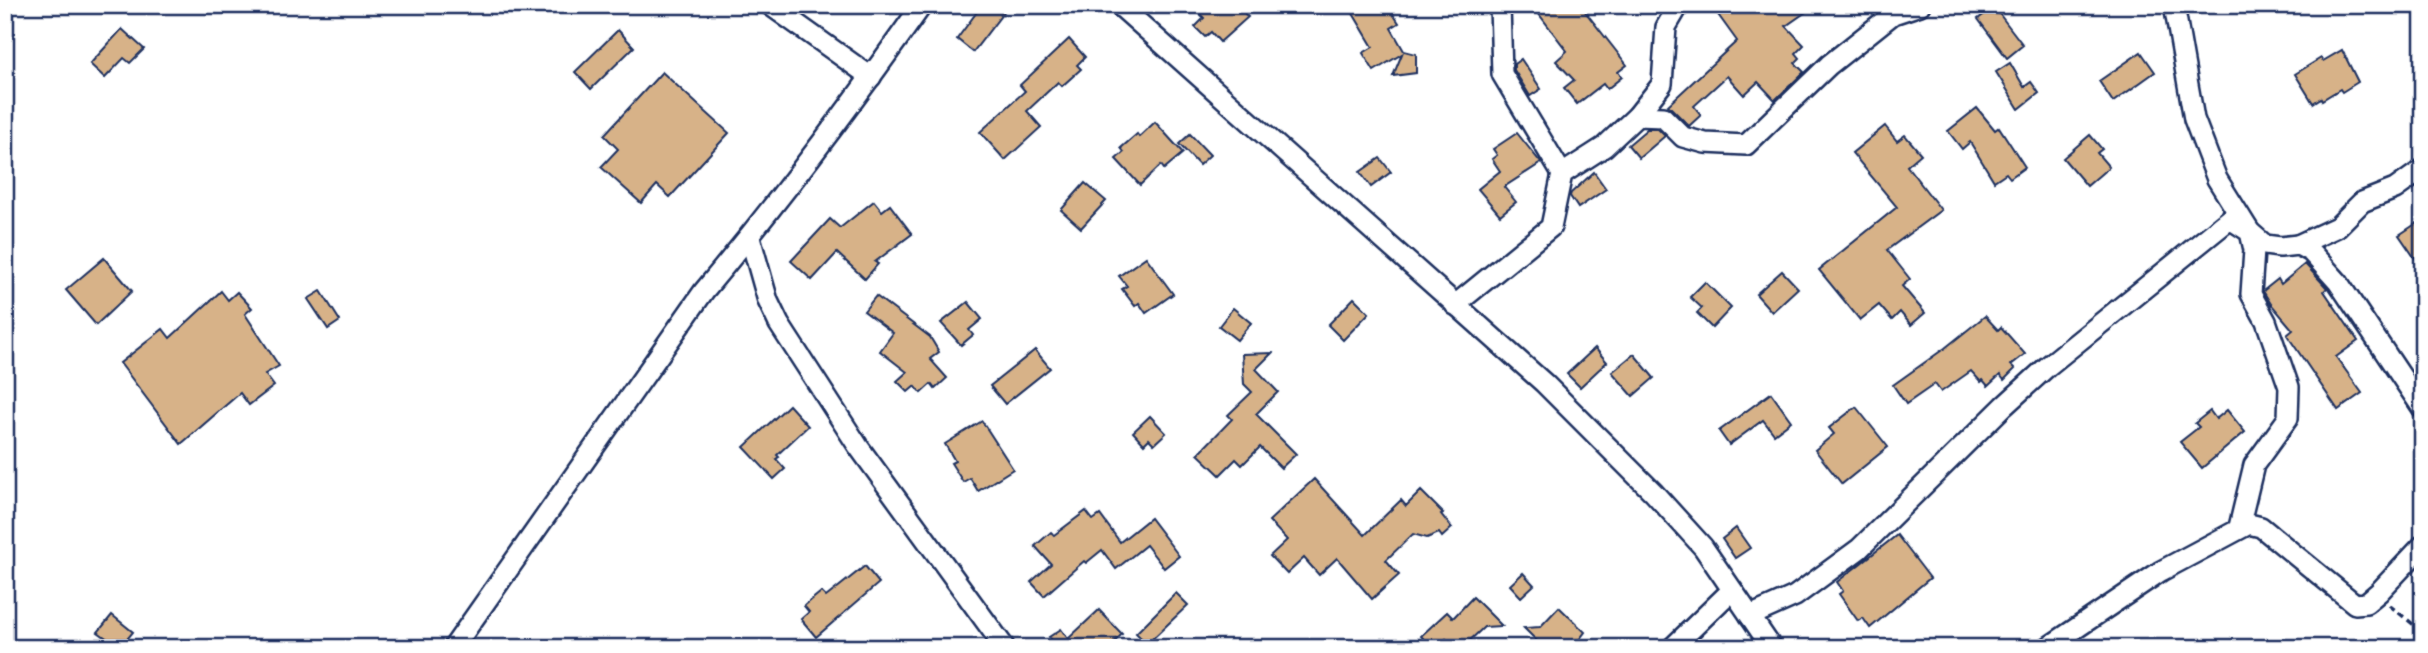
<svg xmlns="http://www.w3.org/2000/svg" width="2428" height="653" viewBox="0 0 2428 653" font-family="Mali,sans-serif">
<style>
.building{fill:#d7b288;stroke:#1b2f5e;stroke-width:2}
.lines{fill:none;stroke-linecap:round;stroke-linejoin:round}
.street-casing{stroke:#1b2f5e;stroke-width:24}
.path{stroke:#1b2f5e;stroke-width:3.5;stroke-dasharray:7 5;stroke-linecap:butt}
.street{stroke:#fff;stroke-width:19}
</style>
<rect width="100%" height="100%" fill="#fff"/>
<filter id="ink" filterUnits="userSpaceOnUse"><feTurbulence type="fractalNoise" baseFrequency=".0143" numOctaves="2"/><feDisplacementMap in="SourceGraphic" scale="14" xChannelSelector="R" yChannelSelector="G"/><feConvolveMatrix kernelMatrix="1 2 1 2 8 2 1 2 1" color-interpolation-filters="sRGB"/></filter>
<g filter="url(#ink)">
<!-- building -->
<g class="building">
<polygon points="982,5 1009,5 973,52 957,39"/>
<polygon points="1192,5 1237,5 1248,17 1220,42 1211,32 1205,37 1195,27 1204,18"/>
<polygon points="1348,5 1387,5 1399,23 1391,28 1404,51 1416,54 1416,73 1393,76 1402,54 1374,71 1363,53 1373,47"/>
<polygon points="1532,5 1580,5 1627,65 1618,72 1622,77 1607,89 1603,84 1577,104 1564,88 1574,80 1556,61 1567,51"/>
<polygon points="1711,5 1816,5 1786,26 1804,45 1796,53 1800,58 1795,63 1804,72 1775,100 1758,82 1744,95 1727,76 1694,106 1701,115 1689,126 1668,105 1737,41"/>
<polygon points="1994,7 2023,45 2007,58 1978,19"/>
<polygon points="122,29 144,49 130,63 124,58 105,78 90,64"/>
<polygon points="618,30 634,47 591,89 575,72"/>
<polygon points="1069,39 1085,57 1077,65 1081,69 1062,86 1058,82 1027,111 1041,127 1005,160 980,132 1025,91 1020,85"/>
<polygon points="2342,50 2358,82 2342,92 2340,89 2322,100 2321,98 2313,103 2295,74 2321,58 2323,61"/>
<polygon points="2141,52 2155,72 2113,102 2099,81"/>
<polygon points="1521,59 1541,89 1530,96 1514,70 1514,64"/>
<polygon points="2010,63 2024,87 2031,82 2039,93 2019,109 1996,72"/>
<polygon points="662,72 729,133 670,197 657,185 641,203 601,167 618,149 604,135"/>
<polygon points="1977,108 1995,130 1999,127 2025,167 2010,178 2006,173 1994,181 1970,142 1962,149 1948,131"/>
<polygon points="1155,122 1183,153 1164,169 1161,165 1140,185 1116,159 1124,152 1121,148 1137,134 1139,137"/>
<polygon points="1885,126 1897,141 1905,135 1921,154 1907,166 1941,210 1887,250 1910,279 1902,286 1925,313 1911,325 1900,312 1892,320 1879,305 1860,320 1819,270 1897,207 1852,153"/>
<polygon points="1647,129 1658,129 1665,136 1639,158 1628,145"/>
<polygon points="1517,133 1541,163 1504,187 1516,202 1500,215 1478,189 1500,171 1492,159 1497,155 1493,149"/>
<polygon points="1190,134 1210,155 1199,165 1179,144"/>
<polygon points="2090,135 2102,149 2097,153 2109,167 2087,186 2063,158"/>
<polygon points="1380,158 1391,172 1371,187 1360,172"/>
<polygon points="1594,172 1606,189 1578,208 1570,196 1571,193"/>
<polygon points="1085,183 1106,201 1081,228 1061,210"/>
<polygon points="874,201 882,211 890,205 912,234 875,262 878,264 865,279 837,253 812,280 791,261 830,219 840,228"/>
<polygon points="2423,219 2423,270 2399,235"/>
<polygon points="1146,257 1173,294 1146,313 1139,303 1135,306 1122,289 1127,286 1119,276"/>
<polygon points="104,258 132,291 96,325 66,290"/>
<polygon points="2305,264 2327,288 2324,291 2358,341 2336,357 2362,393 2338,410 2287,335 2293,330 2271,304 2263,291 2278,279 2281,284"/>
<polygon points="1782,271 1798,288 1772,312 1756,294"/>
<polygon points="1705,282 1731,308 1712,328 1697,313 1702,308 1690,297"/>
<polygon points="221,291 228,300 237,292 252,308 245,314 279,366 265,374 274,386 249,405 240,393 181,444 120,363 163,329 170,338"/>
<polygon points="321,291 340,321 328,329 308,299"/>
<polygon points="876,296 930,337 939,352 930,359 947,378 935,389 931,384 921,393 915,386 908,392 897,381 907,372 880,351 893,333 864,311"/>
<polygon points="1354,298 1369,313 1343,340 1328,325"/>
<polygon points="968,302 982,319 969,330 973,335 961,345 941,323"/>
<polygon points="1233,308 1251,323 1237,340 1219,326"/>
<polygon points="1985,316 1998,330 2001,327 2025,354 2011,365 2015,369 2004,380 2000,375 1988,386 1983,380 1981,382 1971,371 1941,392 1935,384 1906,404 1893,385 1945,348"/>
<polygon points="1595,348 1607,362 1580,387 1567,374"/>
<polygon points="1035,350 1050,368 1005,404 990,386"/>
<polygon points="1272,353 1256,369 1278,392 1256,414 1296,454 1281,468 1260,447 1242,465 1236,459 1220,475 1198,454 1232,419 1228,415 1252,392 1244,384 1242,354"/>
<polygon points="1634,354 1654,378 1633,396 1612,372"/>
<polygon points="1771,393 1791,421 1774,434 1763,420 1729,445 1719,431"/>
<polygon points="789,405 808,426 777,455 779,457 776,459 785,469 774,479 744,447"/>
<polygon points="1856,407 1888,447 1842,484 1815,450 1834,434 1829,428"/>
<polygon points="2227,410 2245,432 2202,468 2180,442 2199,427 2195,423 2210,411 2216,419"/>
<polygon points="1150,416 1166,433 1154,444 1149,439 1144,444 1133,432"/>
<polygon points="982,421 1013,469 978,491 970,478 963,482 951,463 955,461 945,444"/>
<polygon points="1314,479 1365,535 1401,500 1406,506 1421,491 1443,513 1441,514 1452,528 1442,537 1439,533 1427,538 1413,534 1386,560 1399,575 1372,599 1337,558 1319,575 1304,558 1287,574 1270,556 1287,540 1269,521"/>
<polygon points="1086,511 1093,520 1100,515 1120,542 1150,518 1179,556 1164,568 1146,545 1116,569 1102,550 1086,563 1084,561 1044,596 1031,582 1051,564 1035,546 1051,532 1054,535"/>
<polygon points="1736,528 1750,548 1735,558 1722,539"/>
<polygon points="1897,535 1930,578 1870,628 1863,618 1858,621 1839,594 1843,591 1837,582"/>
<polygon points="865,566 879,583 816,637 801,619 809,612 804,606 821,592 826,597"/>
<polygon points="1523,573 1534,585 1521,597 1510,585"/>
<polygon points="1176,593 1188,605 1147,644 1136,633"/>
<polygon points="1473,597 1502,626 1484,627 1462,648 1455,648 1446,639 1436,648 1432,648 1421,636 1447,612 1453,618"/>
<polygon points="1559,607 1585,632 1573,648 1544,648 1524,628 1540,627"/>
<polygon points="1099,610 1122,634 1109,648 1057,648 1049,637 1061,629 1068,639"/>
<polygon points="112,615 133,632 120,648 98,632"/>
</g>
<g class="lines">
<!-- street casing -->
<g class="street-casing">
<g id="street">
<polyline points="770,5 871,77"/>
<polyline points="1119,5 1544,383 1654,493 1703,547 1772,648"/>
<polyline points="1500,5 1502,74 1562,174"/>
<polyline points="2174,5 2194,119 2217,179 2250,232 2265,245 2280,247 2298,245 2311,252 2338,282 2423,409"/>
<polyline points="1637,116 1663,117 1683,137 1705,143 1746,145 1829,65 1893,14 1920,5"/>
<polyline points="750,237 768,301 779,324 858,446 1005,648"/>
<polyline points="2298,245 2337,227 2362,202 2395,189 2423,169"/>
<polyline points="1455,305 1551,227 1562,174 1604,147 1637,116 1662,84 1666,27 1679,5"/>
<polyline points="1750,616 1795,596 1859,549 2004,406 2048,366 2230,219 2250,232 2254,250 2251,294 2266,321 2289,387 2288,418 2254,465 2239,527"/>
<path d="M453,648L704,291C781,199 853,103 922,5"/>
<polyline points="1672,648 1732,590"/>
<polyline points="2047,648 2161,571 2249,524 2261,527 2355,604 2366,603 2379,592 2423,545"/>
</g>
</g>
<!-- path -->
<polyline class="path" points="2389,605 2423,632"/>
<!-- street -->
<use href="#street" class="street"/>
</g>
</g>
<!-- margin -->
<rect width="2428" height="653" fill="none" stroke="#fff" stroke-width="28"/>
<rect x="14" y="14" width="2400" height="625" fill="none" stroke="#1b2f5e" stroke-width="2.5" filter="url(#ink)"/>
</svg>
